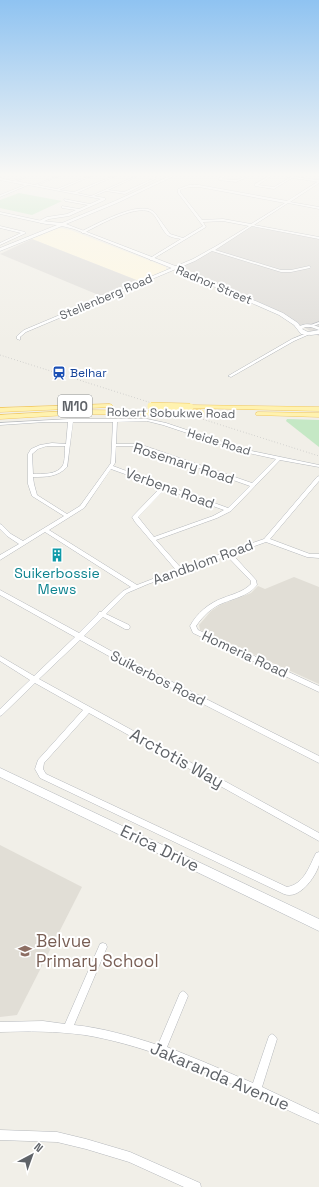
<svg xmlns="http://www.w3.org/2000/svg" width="319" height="1187" viewBox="0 0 319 1187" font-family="'Space Grotesk',sans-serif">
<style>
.commercial{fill:#fef7e0}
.industrial{fill:#e0deda}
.education{fill:#e1ded6}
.green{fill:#c5e8c5}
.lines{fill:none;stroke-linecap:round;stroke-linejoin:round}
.street-casing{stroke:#b5b8bc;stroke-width:1}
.secondary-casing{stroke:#b6babf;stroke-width:1}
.primary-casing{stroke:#f2c960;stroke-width:1}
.street{fill:#fff;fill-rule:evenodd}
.secondary{fill:#fff;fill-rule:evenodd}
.primary{fill:#fff2af;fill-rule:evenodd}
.rail{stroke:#b6b7b8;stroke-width:1;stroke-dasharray:0.5 2.5;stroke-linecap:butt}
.primary-bridge-casing{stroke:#f2c960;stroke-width:8;stroke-linecap:butt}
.primary-bridge{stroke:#fff2af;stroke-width:7}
.labels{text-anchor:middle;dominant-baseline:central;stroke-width:4;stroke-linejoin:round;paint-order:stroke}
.far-street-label{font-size:12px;fill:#5f6368;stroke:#fff}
.far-transit-label{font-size:12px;fill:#164399;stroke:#fff;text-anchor:start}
.shield{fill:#fff;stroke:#8f9295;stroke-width:1}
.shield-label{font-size:13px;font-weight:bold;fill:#5f6368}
.street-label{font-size:14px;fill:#5f6368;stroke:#fff}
.culture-label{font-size:14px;fill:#0d838f;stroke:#fff}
.near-street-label{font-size:17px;fill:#5f6368;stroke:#fff}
.near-education-label{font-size:17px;fill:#785e54;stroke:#fff;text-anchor:start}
</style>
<rect width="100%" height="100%" fill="#f1efe8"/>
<!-- commercial -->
<polygon class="commercial" points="59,228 70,230 166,267 166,270 139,281 32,239"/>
<!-- industrial -->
<g class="industrial">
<polygon points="251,226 319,239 319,336 281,314 176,268 194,260"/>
<polygon points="32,239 139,281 101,296 0,254"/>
</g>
<!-- education -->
<g class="education">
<polygon points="294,577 319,587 319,684 200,630 199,625 211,611 220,605 251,593 258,586 265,589"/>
<polygon points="0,845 82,887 17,1015 0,1017"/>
</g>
<!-- green -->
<g class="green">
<polygon points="19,193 62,201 32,215 0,208 0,200"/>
<polygon points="287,419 319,420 319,447 286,421"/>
</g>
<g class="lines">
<!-- street casing -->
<g class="street-casing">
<g id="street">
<polygon points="27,176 29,176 16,181 35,185 57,176 59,176 37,185 57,189 89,176 91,176 59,190 74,192 113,176 115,176 77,193 91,196 136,176 138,176 108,190 124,192 159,176 161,176 125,194 106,191 94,196 105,198 105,200 69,216 49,219 40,223 39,221 47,217 67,214 76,210 62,208 62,206 79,209 88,205 65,201 64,199 90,204 101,199 28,185 0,197 0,195 25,185 0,180 0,178 13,181"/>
<polygon points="223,176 225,176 222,179 236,180 247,176 249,176 236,182 219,180 219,178"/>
<polygon points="269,176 271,176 258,185 274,187 293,176 295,176 274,189 255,186 255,184"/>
<path d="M319,181V183L290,202L319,207V209L288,203L254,225L319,237V239L252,226L215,250L281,270H291L309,266L311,267L310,268L291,272H281L212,251L195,261L26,332L20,337V340L17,339V336L24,330L193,259L218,245L249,226L223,221L203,222L206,227L151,260H150V258L181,239C177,238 173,238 169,236C163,233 158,219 153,214C141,201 97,226 84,233H82V231C97,224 142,198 155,213L170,234L183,238L203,226L178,193V189L189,185H199L287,201ZM189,187H199L285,203L251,224L223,219L202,220L180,192V190Z"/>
<polygon points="0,226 25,232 26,233 0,245 0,243 21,233 0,228"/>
<polygon points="319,322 319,324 310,327 308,326"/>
<polygon points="307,333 310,334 294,341 231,377 228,376 292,339"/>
<path d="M69,419H147L166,423L247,450L319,465V467L280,460L231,511L217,518L156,540L181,568L264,539L317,477L319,476V481L270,539L310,554H319V558L307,557L266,542L232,554L256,580L257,585C248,596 235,598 223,603C212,607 203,616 196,626L198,630L319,686V692L193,633L190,626C197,613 209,603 223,598C233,594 243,592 251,584V581L227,556L148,584L127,593L106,614L129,625L130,627L129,629H125L103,617L84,636L111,651L319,756V763L107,655L80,640L39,679L319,833V841L89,713L44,763L43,769L46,774L287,887C304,884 309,867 316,853L319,852C319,856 319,861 319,865C315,878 299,900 284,894L40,778L35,769L38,760L83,710L35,683L2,715L0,716V709L30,680L0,661V656L34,676L75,637L0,595V590L79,633L98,614L99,612H101L123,591L131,587L45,532L0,560V555L19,544L7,536L0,529V524L2,525L11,534L23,541L64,516L32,496L28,484V454L31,449L40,445L52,443L66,444L68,422H45L0,425V423ZM147,421L163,425L244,452L276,459L252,483L139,444H116L117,422ZM73,422H113L111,463L80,506L67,514L37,495L34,484L33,477C46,477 58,477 67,467ZM47,446H65C65,451 65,461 63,465C58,475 42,474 33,474L32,454L38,449ZM116,446H137L250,486L228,508L168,486L167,485H164L113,466L115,463ZM111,469L161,487L132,517L135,522L176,570L137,585L49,530L84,508ZM165,489L224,510L213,516L154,537L138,517Z"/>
<path d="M103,943L106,944L107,947L74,1025C103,1028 130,1036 158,1045L180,993L183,991L186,993L188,996L167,1047L204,1062L253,1083L269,1036L272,1034L275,1036L277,1039L262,1087L319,1114V1124C292,1113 266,1099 239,1087C190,1065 138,1044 85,1035C56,1031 28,1031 0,1032V1022L43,1021L65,1024L100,944Z"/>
<polygon points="0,1130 57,1132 86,1139 130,1152 200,1183 201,1187 184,1187 129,1162 86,1149 57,1142 0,1140"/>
</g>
</g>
<!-- secondary casing -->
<g class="secondary-casing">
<g id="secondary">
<path d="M170,176H174L117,203L66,224L178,267L283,313L298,323L300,326C306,323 312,324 319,327V334L311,335L301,334L294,325L279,315L174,269L74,229L62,226L0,251V248L57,225L46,224L0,214V212L42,221L62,223L115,201ZM305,327H311L319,330L308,332L302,329Z"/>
<polygon points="286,176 319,180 319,182 287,177"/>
<polygon points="0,768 319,919 319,931 0,777"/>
</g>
</g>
<!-- primary casing -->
<g class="primary-casing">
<g id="primary">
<polygon points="110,404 112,405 112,407 0,412 0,408"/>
<polygon points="190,405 319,407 319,411 188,408 187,407"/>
<polygon points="84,410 164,411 167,413 164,415 84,414 0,419 0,415"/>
<polygon points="258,412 319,413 319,417 256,415 256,413"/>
</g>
</g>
<!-- street -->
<use href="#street" class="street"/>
<!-- secondary -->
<use href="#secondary" class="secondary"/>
<!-- primary -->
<use href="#primary" class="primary"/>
<!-- rail -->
<polyline class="rail" points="0,355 319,456"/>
<!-- primary-bridge casing -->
<g class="primary-bridge-casing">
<g id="primary-bridge">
<polyline points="151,406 190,407"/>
<polyline points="178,413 201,413"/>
</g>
</g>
<!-- primary-bridge -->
<use href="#primary-bridge" class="primary-bridge"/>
</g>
<!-- sky -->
<linearGradient id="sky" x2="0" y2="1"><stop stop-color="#8fc3f1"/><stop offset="0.51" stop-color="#f9f8f5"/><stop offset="1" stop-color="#f9f8f5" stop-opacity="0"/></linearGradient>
<rect width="319" height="342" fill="url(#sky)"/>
<!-- icons -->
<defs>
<g id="station-bare" transform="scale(1.08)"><path d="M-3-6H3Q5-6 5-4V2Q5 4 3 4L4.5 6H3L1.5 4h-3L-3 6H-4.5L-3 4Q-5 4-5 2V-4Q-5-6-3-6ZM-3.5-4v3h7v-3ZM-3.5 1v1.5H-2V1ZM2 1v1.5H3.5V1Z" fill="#1a4fb4" stroke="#fff" stroke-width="2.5" paint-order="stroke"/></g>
<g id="building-bare" transform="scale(1.08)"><path d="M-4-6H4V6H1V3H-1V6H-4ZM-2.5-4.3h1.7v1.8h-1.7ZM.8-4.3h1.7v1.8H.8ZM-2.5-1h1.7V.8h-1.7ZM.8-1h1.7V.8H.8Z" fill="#0f9aa8" stroke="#fff" stroke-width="2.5" paint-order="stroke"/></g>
<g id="school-bare" transform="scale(1.08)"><path d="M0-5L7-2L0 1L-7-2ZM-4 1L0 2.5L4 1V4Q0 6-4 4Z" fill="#8d6e63" stroke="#fff" stroke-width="2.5" paint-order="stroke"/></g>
</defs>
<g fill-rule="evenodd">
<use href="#station-bare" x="59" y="373"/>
<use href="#building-bare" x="57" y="555"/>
<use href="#school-bare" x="25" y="951"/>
</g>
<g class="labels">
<!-- far-street labels -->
<g class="far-street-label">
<text transform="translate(214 285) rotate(23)">Radnor Street</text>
<text transform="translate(106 297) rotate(-23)">Stellenberg Road</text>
<text transform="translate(171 413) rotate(1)">Robert Sobukwe Road</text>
<text transform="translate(219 442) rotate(17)">Heide Road</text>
</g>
<!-- far-transit labels -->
<g class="far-transit-label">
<text x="70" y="373">Belhar</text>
</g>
<!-- shield labels -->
<rect class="shield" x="58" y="395" width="34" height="22" rx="3"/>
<g class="shield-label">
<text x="75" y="406">M10</text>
</g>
<!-- street labels -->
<g class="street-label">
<text transform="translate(184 463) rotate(18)">Rosemary Road</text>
<text transform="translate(170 488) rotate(20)">Verbena Road</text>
<text transform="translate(203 562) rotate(-20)">Aandblom Road</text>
<text transform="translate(245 654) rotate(25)">Homeria Road</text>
<text transform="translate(158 678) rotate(27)">Suikerbos Road</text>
</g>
<!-- culture labels -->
<g class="culture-label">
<text x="57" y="573">Suikerbossie<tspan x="57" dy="16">Mews</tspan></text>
</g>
<!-- near-street labels -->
<g class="near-street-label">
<text transform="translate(177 758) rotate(29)">Arctotis Way</text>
<text transform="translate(160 848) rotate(26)">Erica Drive</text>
<text transform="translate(220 1076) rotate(23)">Jakaranda Avenue</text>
</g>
<!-- near-education labels -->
<g class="near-education-label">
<text x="36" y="941">Belvue<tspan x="36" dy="20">Primary School</tspan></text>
</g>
</g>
<!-- north arrow -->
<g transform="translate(32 1155) rotate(41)" stroke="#ffffff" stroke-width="3" paint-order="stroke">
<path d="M0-3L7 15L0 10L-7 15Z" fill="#5f6368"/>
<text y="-6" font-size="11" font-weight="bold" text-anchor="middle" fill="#5f6368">N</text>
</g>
</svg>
